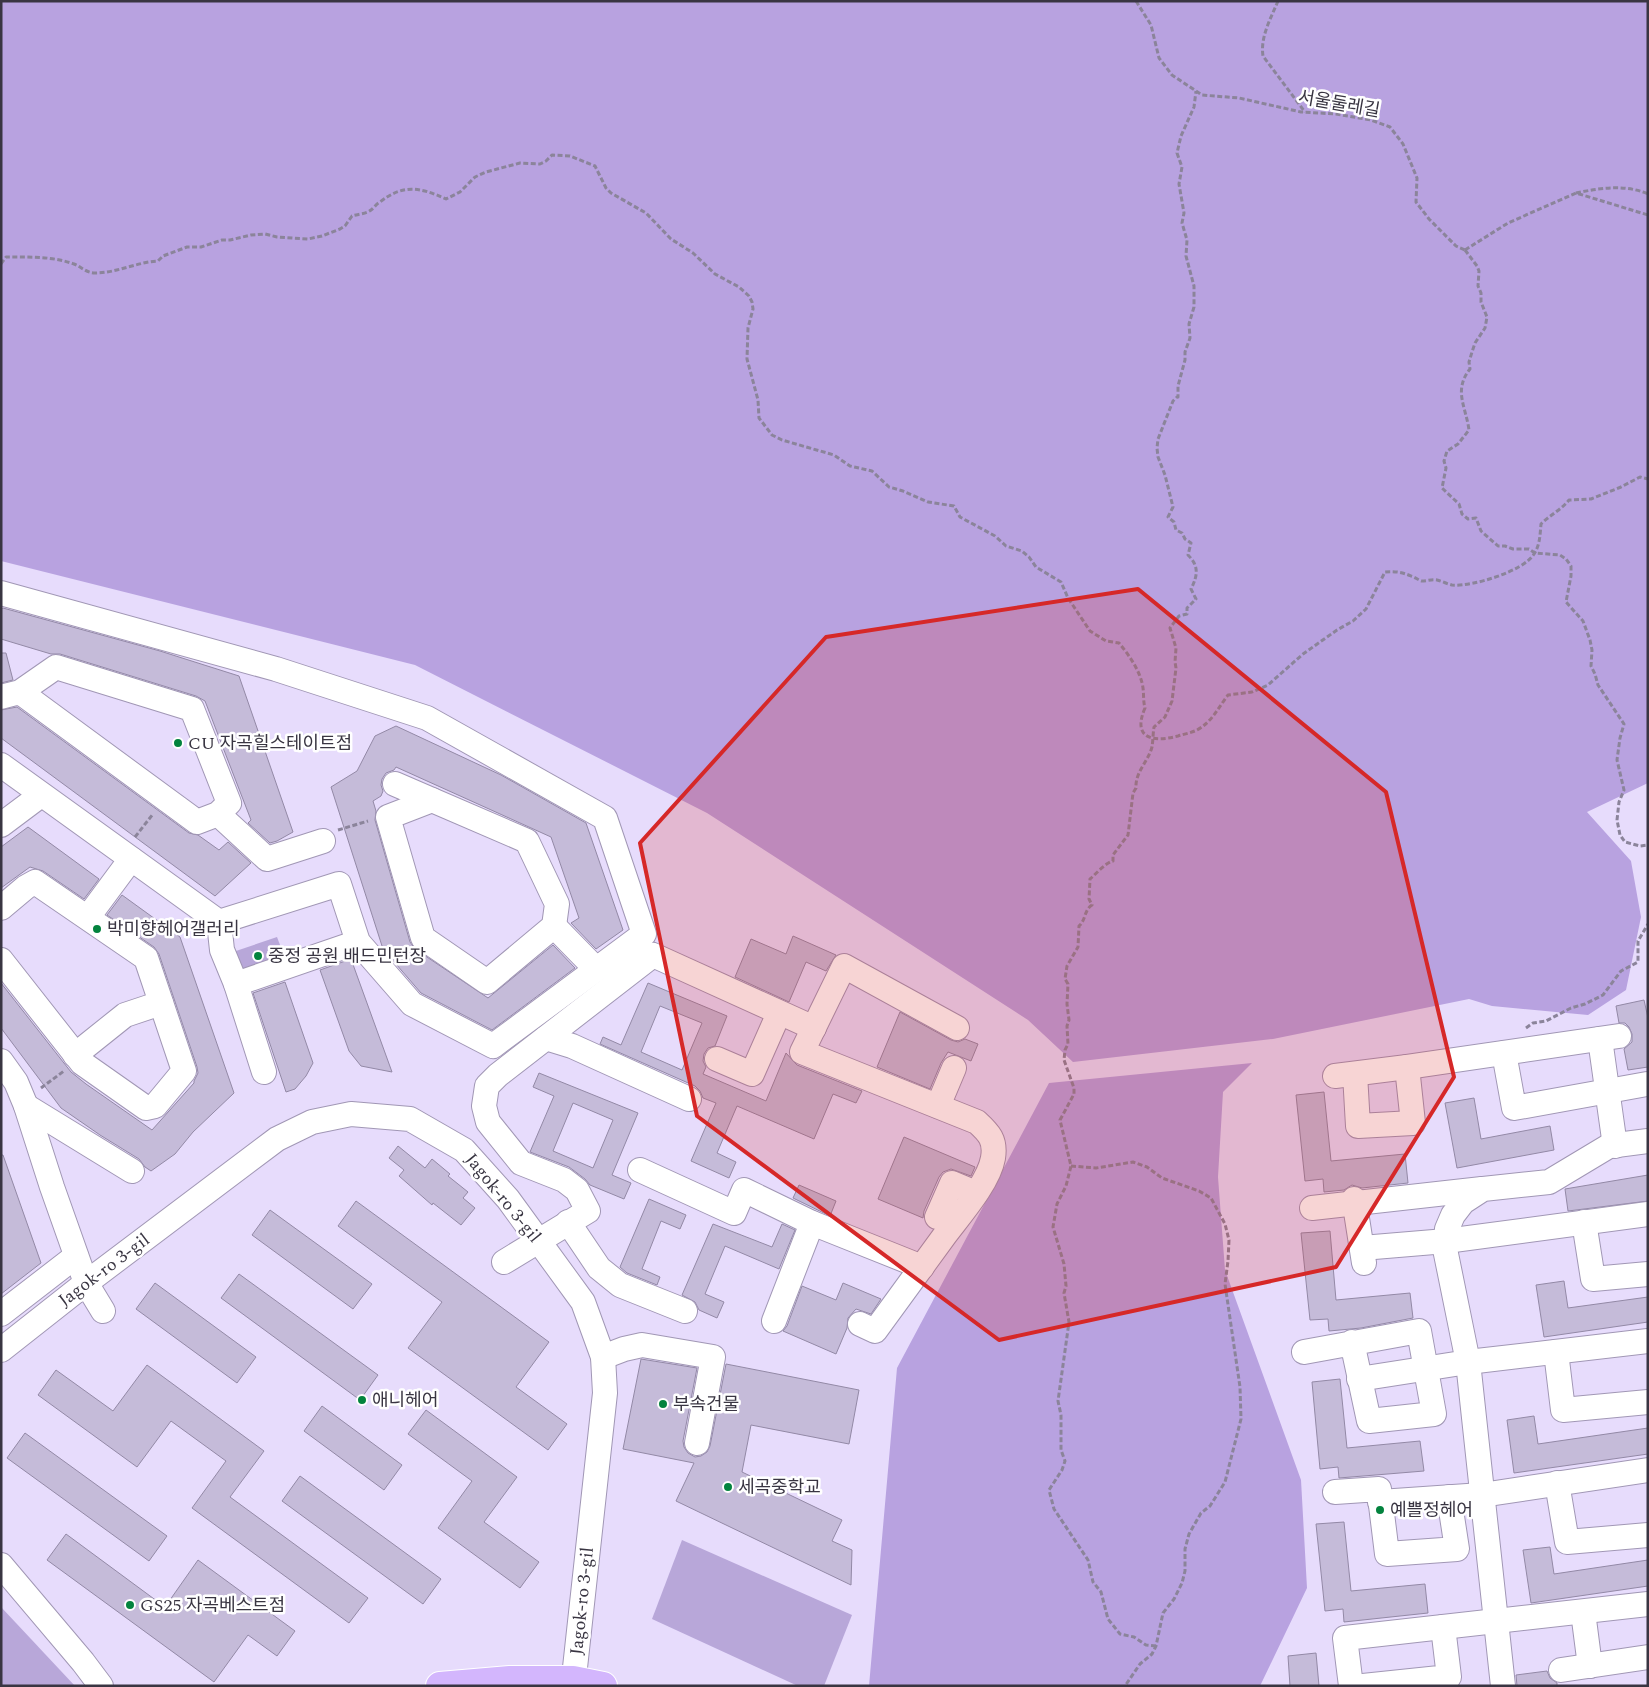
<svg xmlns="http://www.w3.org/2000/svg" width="1649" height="1687" viewBox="0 0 1649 1687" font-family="Spectral,'Noto Sans KR',serif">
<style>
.green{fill:#b8a7d9}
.forest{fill:#b8a2e0}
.building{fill:#c5bbd9;stroke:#9389a6;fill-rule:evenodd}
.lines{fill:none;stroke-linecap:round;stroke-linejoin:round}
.minor-casing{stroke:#a197b5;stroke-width:26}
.major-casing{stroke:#fff;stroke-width:30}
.path{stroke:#8b849a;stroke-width:3;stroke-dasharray:5 2.5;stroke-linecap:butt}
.minor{stroke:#fff;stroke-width:24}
.major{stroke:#d3b6fd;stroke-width:28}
.marked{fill:#d62828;fill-opacity:0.2;stroke:#d62828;stroke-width:4;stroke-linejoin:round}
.poi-dot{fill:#03833e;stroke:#fff;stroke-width:2}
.labels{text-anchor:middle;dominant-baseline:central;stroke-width:5;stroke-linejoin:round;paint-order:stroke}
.street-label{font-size:18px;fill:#393542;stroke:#fff}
.poi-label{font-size:18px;fill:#393542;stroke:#fff;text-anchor:start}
</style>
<rect width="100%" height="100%" fill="#e7dcfc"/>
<!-- green -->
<g class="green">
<polygon points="277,937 285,958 238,974 230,953"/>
<polygon points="682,1540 852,1615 824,1686 798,1686 652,1619"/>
<polygon points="1,1607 75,1686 1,1686"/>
</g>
<!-- forest -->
<g class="forest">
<polygon points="1,1 1648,1 1648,783 1587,812 1631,861 1641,917 1626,990 1588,1015 1492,1006 1469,999 1273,1039 1073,1062 1028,1020 707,813 415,665 1,561"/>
<polygon points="1252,1063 1223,1092 1218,1177 1225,1270 1301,1480 1307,1588 1260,1686 869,1686 897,1368 1049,1083"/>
</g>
<!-- building -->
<g class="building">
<polygon points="3,608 160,651 239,676 293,832 277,841 270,843 248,823 251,820 205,701 196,696 60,654 51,654 1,639 1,609"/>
<polygon points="1,653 6,653 13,680 1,683"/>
<polygon points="17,707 189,833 198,835 219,850 228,842 251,863 215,896 1,738 1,710"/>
<polygon points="396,726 501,775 586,823 623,930 596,949 571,923 579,918 551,837 396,767 394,770 386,773 382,779 381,785 383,791 381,796 373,801 376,811 375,820 410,942 415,949 488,998 553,945 575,968 492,1030 421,993 383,949 331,787 357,771 375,736"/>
<polygon points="28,827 99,879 84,899 43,871 30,867 1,888 1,847"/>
<polygon points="122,895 180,937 234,1093 193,1132 175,1154 151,1171 145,1167 139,1159 100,1135 61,1108 1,1028 1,983 71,1072 86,1084 152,1130 194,1083 194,1081 198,1073 197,1067 159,954 154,947 107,915"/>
<polygon points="793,936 836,955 826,971 806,962 789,1002 735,977 751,939 786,954"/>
<polygon points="351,959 392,1072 361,1066 349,1051 320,970"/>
<polygon points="285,982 313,1063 306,1076 295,1089 286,1092 253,993"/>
<path d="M648,983L727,1016L715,1046L708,1048L704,1054L703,1061L706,1067L703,1074L766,1101L786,1053L797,1065L862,1091L856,1103L833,1094L814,1139L737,1106L717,1153L736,1162L729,1178L691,1161L716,1103L703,1098L700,1091L695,1086L600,1044L603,1037L621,1045ZM660,1006L702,1023L682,1070L641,1052Z"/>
<polygon points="1644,1000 1648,1018 1648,1067 1628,1070 1624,1049 1632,1042 1632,1034 1629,1027 1625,1023 1619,1023 1616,1006"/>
<polygon points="900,1012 951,1040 958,1042 965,1039 978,1044 971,1061 948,1052 941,1063 930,1089 877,1067"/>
<path d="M539,1073L638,1113L612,1175L631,1183L624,1199L590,1185L585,1179L569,1167L530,1152L554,1096L533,1087ZM573,1103L613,1120L593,1168L553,1151Z"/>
<polygon points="1324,1092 1331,1161 1405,1154 1408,1183 1362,1188 1352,1185 1344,1190 1324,1192 1323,1179 1305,1181 1296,1095"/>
<polygon points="1474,1098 1481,1139 1550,1126 1554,1150 1457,1168 1445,1103"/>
<polygon points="904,1137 975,1167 971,1176 951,1169 943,1172 939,1177 924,1211 923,1218 878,1199"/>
<polygon points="398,1146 425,1168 432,1159 450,1174 448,1176 468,1192 463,1198 475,1208 461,1225 433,1203 432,1205 399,1176 404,1170 389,1158"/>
<polygon points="1,1155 3,1155 41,1263 1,1294"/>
<polygon points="1648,1175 1648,1201 1568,1211 1565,1189"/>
<polygon points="799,1185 836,1201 830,1216 793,1198"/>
<polygon points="649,1199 686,1215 680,1229 661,1221 642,1269 660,1277 657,1285 627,1273 620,1267"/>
<polygon points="356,1201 549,1342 516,1387 567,1424 548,1450 408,1348 442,1302 338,1226"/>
<polygon points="270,1210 372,1284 353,1309 252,1235"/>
<polygon points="713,1224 772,1247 782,1224 795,1230 779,1269 725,1246 705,1294 724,1302 717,1318 699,1310 695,1302 682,1295"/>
<polygon points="1330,1231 1336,1300 1410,1293 1413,1318 1361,1328 1329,1331 1328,1319 1310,1320 1301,1233"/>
<polygon points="239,1274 378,1375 360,1400 221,1298"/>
<polygon points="1564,1281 1568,1308 1648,1297 1648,1322 1544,1337 1536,1285"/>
<polygon points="155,1283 256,1357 237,1383 136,1309"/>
<polygon points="843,1283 881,1299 871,1314 856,1309 848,1318 847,1328 836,1354 783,1331 787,1326 802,1286 836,1300"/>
<polygon points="641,1359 697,1368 683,1441 684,1447 688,1453 695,1457 701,1456 707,1452 710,1446 726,1364 859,1390 849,1444 751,1425 742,1472 842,1520 832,1541 852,1550 851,1585 676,1501 694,1463 623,1449"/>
<polygon points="147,1365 264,1451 230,1497 368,1598 349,1623 192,1508 226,1461 171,1421 137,1467 38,1395 56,1370 113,1411"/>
<polygon points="1340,1379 1347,1448 1420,1441 1424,1471 1339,1478 1338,1467 1320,1469 1312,1382"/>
<polygon points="322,1406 402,1465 384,1490 304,1431"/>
<polygon points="426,1410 517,1477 484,1522 539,1562 520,1588 438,1528 472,1481 408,1434"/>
<polygon points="1534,1416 1538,1444 1648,1428 1648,1454 1514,1473 1507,1420"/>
<polygon points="25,1433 167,1536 149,1561 7,1458"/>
<polygon points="300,1476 441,1579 423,1604 282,1501"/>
<polygon points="1344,1522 1351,1591 1425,1584 1428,1613 1344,1622 1343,1609 1325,1611 1316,1524"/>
<polygon points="66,1534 165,1607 198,1560 295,1631 277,1656 248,1635 214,1682 47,1560"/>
<polygon points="1550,1547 1554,1574 1648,1560 1648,1586 1531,1603 1523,1550"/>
<polygon points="1316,1653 1319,1686 1290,1686 1288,1656"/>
<polygon points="1547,1671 1550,1678 1557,1683 1557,1686 1517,1686 1516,1675"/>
</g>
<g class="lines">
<!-- minor casing -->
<g class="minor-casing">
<g id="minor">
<polyline points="1,593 276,669 427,718 605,818 644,934 493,1046 412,1004 358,942 339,884 219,922 1,765"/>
<polyline points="1,697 20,692 56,667 192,709 229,803 218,814 197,822 20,692"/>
<polyline points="395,784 432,800"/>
<polygon points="432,800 527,841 557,904 554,926 487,982 423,938 388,817"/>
<polyline points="218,814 267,859 323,841"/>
<polyline points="1,825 41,795"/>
<polyline points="1,908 26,887 35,882 146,958 184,1071 155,1106 146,1108 82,1063 1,960"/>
<polyline points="88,917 131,859"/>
<polyline points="219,922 222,950 236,984 264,1072"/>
<polyline points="554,926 596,969"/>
<polyline points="236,984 358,942"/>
<polyline points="546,1038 572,1046 689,1099"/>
<polyline points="1600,1039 1615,1146"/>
<polyline points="1504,1053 1514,1108 1647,1084"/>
<polyline points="75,1055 125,1015 161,1003"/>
<polyline points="717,1059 752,1074 779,1013"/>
<polyline points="1,1061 16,1082 26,1106 52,1187 86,1283 103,1311"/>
<polyline points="1355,1074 1358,1126 1413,1123 1407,1067"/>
<polyline points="1335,1076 1407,1067 1619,1036"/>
<polyline points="26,1106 132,1171"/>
<polyline points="938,1106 954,1068"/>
<polyline points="640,1170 734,1213 744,1190 812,1223"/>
<polyline points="1354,1199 1364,1263"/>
<polyline points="1312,1208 1482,1189"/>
<polyline points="937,1217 952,1183 976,1193"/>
<polyline points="568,1222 599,1268 620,1285 685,1311"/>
<polyline points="1584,1222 1593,1279 1648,1274"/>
<polyline points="1362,1248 1446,1241 1648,1214"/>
<polyline points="504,1262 588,1211 577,1190 564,1180 521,1163 488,1122 484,1106 487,1086 498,1075 653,955 814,1028"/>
<polyline points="1,1314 76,1256"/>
<polyline points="774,1321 812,1223 922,1267"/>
<path d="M860,1324L875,1331C898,1299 922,1267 945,1235C960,1215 989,1182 993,1158C996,1140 989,1133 977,1122L802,1052L844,966L957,1028"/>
<polyline points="1,1350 86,1283 277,1139 312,1122 351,1114 410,1119 464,1150 508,1199 583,1302 603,1357 605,1393 573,1686"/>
<polyline points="1304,1352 1419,1331 1434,1414 1369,1421 1352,1342"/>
<polyline points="1556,1352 1563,1410 1648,1402"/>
<polyline points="603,1357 624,1349 642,1345 713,1357 697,1443"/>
<polyline points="1359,1379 1468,1362 1648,1341"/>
<polyline points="1557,1483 1567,1542 1648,1535"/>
<polyline points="1335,1492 1379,1489 1387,1554 1457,1549 1449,1497"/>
<polyline points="1380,1502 1482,1495 1648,1470"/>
<polyline points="1,1565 83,1662 101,1686"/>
<polyline points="1583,1612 1590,1666"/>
<polyline points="1561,1670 1648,1657"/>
<polyline points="1351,1686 1345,1638 1648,1604"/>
<polyline points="1363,1686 1449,1677 1443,1627"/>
<polyline points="1503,1686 1468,1362 1445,1249 1447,1229 1453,1215 1463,1202 1483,1189 1549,1182 1609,1146 1648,1141"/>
</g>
</g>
<!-- major casing -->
<g class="major-casing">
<polyline id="major" points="440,1686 510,1680 573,1680 603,1686"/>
</g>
<!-- path -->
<g class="path">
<polyline points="1136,1 1151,25 1159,58 1172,75 1202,95 1239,98 1301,112 1336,114 1371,120 1390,127 1403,144 1417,178 1416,202 1429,219 1456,246 1465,250"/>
<path d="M1278,1C1271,18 1260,37 1263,56L1305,112"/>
<path d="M1576,193C1600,188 1625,184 1648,194"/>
<path d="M1465,250L1477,266L1479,271L1478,286L1481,293V302L1487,317L1485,328L1475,343L1472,352L1469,362L1470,369C1453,390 1466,407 1469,430L1458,444L1447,451L1444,461L1446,468L1442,488L1459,504L1462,514L1468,519L1476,518L1481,531L1498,546H1505L1513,549H1529L1535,553L1560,555L1566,559L1571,566V576L1566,602L1583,621L1590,640L1592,650L1591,666L1595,674L1598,685L1624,724L1620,738L1617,760L1624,790L1619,802L1617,820L1620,835L1625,842L1640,846L1648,845"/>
<polyline points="1465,250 1508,223 1576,193 1648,215"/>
<path d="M1,264L6,257C28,257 52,256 74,264C82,267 86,273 95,273C117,273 137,262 158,261L163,256L187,247H201L222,240H230L251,235L265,234L277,237L308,239L322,236L340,229L345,226L352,216C358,214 366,214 371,210C374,208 376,204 380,202C403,184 420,187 446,199L460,192L475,177L486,172L520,163L540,164L546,161L552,155L570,156L595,166L606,188L611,193L646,213L671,239L693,253L715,274L739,287L749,296L752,302L753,309L748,328L747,359L758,400L759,418L772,435L782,440L834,455L850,466L872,471L889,487L903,491L928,502L954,506L960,517L995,536L1006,546L1022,551L1029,557L1036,567L1061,582L1068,598L1090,631L1106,641L1119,643C1129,655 1141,672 1143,688C1144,696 1143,700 1145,708C1132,738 1152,743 1178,736C1184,734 1191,733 1197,730C1212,722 1218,708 1228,695L1252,692L1268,685L1303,654L1337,630L1353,621L1366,609L1385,572C1394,571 1402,572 1411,576C1415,577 1418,580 1422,581C1427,581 1432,579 1437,580C1442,581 1447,584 1452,585C1472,587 1524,571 1534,554C1540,545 1540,535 1541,524C1550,515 1561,510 1569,500L1591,499L1621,487L1640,477L1648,479"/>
<polyline points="338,830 368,821"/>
<polyline points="135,837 153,814"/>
<polyline points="1526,1028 1533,1023 1546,1021 1571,1008 1585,1004 1603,995 1621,971 1638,962 1638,941 1648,924"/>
<polyline points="41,1088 64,1071"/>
<polyline points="1071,1166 1096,1168 1133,1162 1147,1167 1162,1178 1199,1191 1211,1198 1225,1224 1229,1240 1228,1261 1225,1284 1240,1387 1241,1419 1225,1482 1210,1506 1201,1513 1189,1534 1185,1549 1185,1571 1182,1583 1174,1599 1163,1613 1156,1646 1152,1654 1140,1664 1125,1686"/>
<path d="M1156,1646L1146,1645L1134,1637L1120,1634L1108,1619L1101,1592L1093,1582L1088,1560L1054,1509L1049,1490L1062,1470L1065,1461L1061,1450V1415L1058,1401L1069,1322L1064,1293L1066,1286L1064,1264L1053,1227L1057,1204L1066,1186L1071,1166L1060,1120L1074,1094V1088L1064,1060L1065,1050L1068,1044L1067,1026L1069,1020L1067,1004L1068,984L1065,979L1067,966L1078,947L1079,926C1086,920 1084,910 1092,905L1089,899L1090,879C1097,873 1105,863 1113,861V855L1128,835L1133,793L1136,788C1135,772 1148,762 1152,747C1153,741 1153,733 1154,727L1165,717L1172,701L1176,668L1175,662L1176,648L1170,628L1179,616L1187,614V608L1196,599L1191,589C1198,575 1199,566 1188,555L1191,543L1185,539L1182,533L1176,530L1174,522L1168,517L1173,507L1165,475L1158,457L1157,448L1158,439L1173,401L1177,397H1178V386L1185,360V352L1190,338L1189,324L1194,307V286L1186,256L1187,240L1182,223L1184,213L1179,184L1182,167L1177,153L1181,136L1194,107L1196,91"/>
</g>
<!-- minor -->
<use href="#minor" class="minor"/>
<!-- major -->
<use href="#major" class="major"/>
</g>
<!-- marked area -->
<path class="marked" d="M1138,589L1386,792L1454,1077L1336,1267L999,1340L697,1116L640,843L826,637Z"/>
<!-- markers -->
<g class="poi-dot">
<circle cx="178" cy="743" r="5"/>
<circle cx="97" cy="929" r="5"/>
<circle cx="258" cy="956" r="5"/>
<circle cx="362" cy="1400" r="5"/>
<circle cx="663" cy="1404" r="5"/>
<circle cx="728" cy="1487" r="5"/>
<circle cx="1380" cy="1510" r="5"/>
<circle cx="130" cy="1605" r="5"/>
</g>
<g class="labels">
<!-- street labels -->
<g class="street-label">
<text transform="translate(1339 104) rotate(10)">서울둘레길</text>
<text transform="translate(503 1198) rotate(51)">Jagok-ro 3-gil</text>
<text transform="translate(104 1270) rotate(-37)">Jagok-ro 3-gil</text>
<text transform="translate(582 1601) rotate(-84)">Jagok-ro 3-gil</text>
</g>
<!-- poi labels -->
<g class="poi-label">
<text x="188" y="743">CU 자곡힐스테이트점</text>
<text x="107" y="929">박미향헤어갤러리</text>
<text x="268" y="956">중정 공원 배드민턴장</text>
<text x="372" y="1400">애니헤어</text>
<text x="673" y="1404">부속건물</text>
<text x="738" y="1487">세곡중학교</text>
<text x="1390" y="1510">예쁠정헤어</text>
<text x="140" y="1605">GS25 자곡베스트점</text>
</g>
</g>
<!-- border -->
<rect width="1649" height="1687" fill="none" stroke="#393542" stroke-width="5"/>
</svg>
